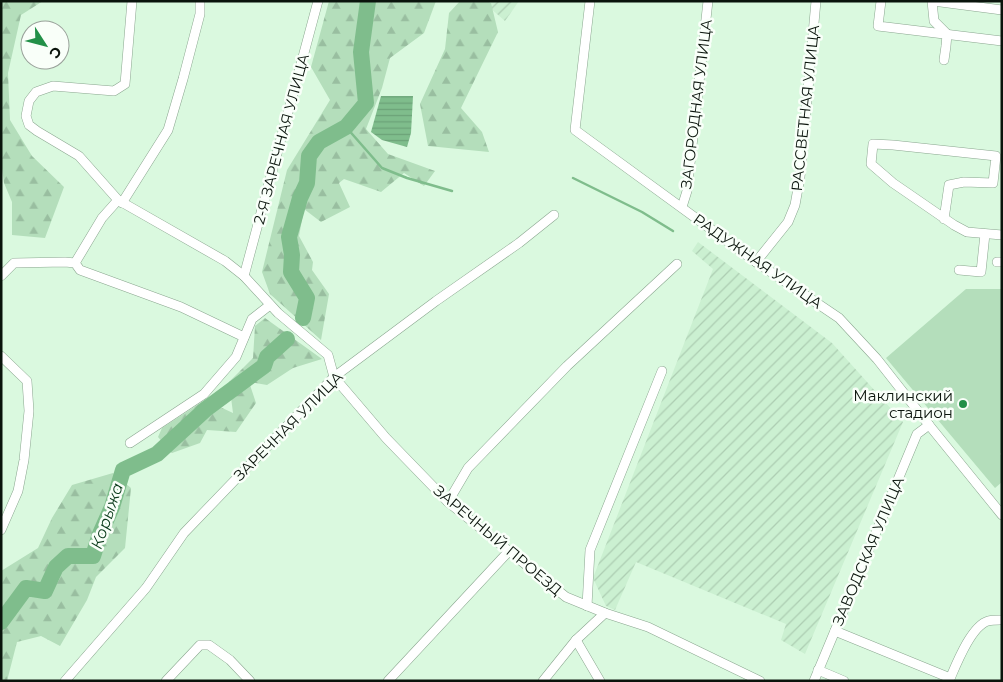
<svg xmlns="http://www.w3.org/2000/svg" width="1003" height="682" viewBox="0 0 1003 682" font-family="Montserrat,sans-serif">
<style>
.industrial{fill:url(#industrial-furrows)}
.grass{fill:#b4debb}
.forest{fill:url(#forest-firs)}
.water{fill:url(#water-rules)}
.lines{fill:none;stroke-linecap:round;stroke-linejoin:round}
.stream{stroke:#7fbd8c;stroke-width:2.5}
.river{stroke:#7fbd8c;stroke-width:16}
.minor-casing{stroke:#8aa68f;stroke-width:10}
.minor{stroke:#fff;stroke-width:9}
.poi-dot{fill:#229048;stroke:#f9fff9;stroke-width:2}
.labels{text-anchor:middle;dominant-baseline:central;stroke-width:5;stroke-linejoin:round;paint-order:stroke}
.street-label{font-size:15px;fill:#0a140c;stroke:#f9fff9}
.poi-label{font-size:15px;fill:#0a140c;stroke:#f9fff9;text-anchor:end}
.water-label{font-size:16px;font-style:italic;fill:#0a3a1a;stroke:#f9fff9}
</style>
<defs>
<pattern id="industrial-furrows" width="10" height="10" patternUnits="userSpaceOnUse" patternTransform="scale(1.25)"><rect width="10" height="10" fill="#cbf0d1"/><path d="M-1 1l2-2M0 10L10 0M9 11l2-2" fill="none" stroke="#adcdb2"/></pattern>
<pattern id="forest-firs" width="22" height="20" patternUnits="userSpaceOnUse" patternTransform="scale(1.25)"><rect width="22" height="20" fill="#b4debb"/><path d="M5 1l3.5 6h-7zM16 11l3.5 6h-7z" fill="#99bea0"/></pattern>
<pattern id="water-rules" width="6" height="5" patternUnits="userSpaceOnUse" patternTransform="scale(1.25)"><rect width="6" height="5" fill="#7fbd8c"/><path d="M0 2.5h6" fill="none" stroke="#6ca278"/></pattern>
</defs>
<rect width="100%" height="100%" fill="#daf9df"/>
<!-- industrial -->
<g class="industrial">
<polygon points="482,1 519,1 505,21"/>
<polygon points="698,242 832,343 903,422 805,654 781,640 786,624 636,562 615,610 606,606 593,578 713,269 692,251"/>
</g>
<!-- grass -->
<polygon class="grass" points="966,289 1002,289 1002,451 1000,454 1002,456 1002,482 995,488 886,358"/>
<!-- forest -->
<g class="forest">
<polygon points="1,1 43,1 21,15 8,73 10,120 32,156 64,187 45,238 12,235 12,202 4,183 1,161"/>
<polygon points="329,1 436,1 424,33 390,58 382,88 366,129 388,154 435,171 424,186 404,173 381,192 344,179 339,183 350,207 321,222 304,209 299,236 313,262 312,270 329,294 321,340 270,294 262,272 287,170 330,100 311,67"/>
<polygon points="460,1 486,1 491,3 498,32 461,108 482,132 489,152 428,146 420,104 445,49 449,13"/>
<polygon points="265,318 322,359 293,368 267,385 249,382 256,403 236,432 207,430 200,443 172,453 158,437 162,428 205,400 233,413 229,382 253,358 255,326"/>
<polygon points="113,473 131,488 125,548 96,577 87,600 60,646 41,636 17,642 7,681 1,681 1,571 38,548 52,518 72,485"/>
</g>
<!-- water -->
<polygon class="water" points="381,96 413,96 411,133 407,147 382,140 371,132"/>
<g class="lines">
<!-- stream -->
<g class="stream">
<polyline points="346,127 382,168 407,178 452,191"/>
<polyline points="573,178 642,212 673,231"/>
</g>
<!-- river -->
<g class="river">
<polyline points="303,318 307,298 291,272 292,255 289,237 300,198 307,183 309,156 319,142 346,127 366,103 361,52 368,1"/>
<polyline points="1,622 26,588 45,591 56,567 68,556 93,556 100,534 112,507 123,470 157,454 206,409 264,366 267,357 287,339"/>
</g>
<!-- minor casing -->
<g class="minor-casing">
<g id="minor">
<polyline points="132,1 125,84 114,91 53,86 36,92 29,101 26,116 29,125 37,131 79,156 118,200 225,261 244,276 278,313 328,355 334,377 386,438 448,502 566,597 605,613 648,627 760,681"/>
<polyline points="590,1 575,130 756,262 839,318 877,359 929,425 1002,515"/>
<polyline points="881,1 878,26 1002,41"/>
<polyline points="932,1 934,21 947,34 946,46 944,60"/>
<polyline points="933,1 1002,10"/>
<polyline points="122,203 168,130 183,79 200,14 200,1"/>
<polyline points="682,207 687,191 708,1"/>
<polyline points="944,219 949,185 964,182 993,183 996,156 893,145 873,144 871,164 893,183 954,225 967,232 1002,235"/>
<polyline points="756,262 788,222 795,205 800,177 816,1"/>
<polyline points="997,262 1002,262"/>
<polyline points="75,263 102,218 118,200"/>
<polyline points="959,270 981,272 985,234"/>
<polyline points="1,276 14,263 65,262 75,263 80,270 181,307 244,337"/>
<polyline points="244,276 318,1"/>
<polyline points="1,356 27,381 29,411 24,460 18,491 1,530"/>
<polyline points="130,443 204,394 236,357 252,319 270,305"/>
<polyline points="448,502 468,468 567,366 677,264"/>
<polyline points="587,606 590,550 662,371"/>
<polyline points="835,631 950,678"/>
<polyline points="576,640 600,681"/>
<polyline points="818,670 844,681"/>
<polyline points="65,681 146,588 184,533 334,377 436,301 519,243 554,215"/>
<polyline points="166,681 200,645 209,645 230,660 250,681"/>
<polyline points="388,681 509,551"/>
<polyline points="543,681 576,640 605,613"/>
<polyline points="814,681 917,434 929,425"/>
<path d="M949,681C956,665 971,626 988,621C991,620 996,620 1000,620"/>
</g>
</g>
<!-- minor -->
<use href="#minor" class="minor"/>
</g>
<!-- markers -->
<circle class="poi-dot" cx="963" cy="404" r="5"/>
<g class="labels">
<!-- street labels -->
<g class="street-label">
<text transform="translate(696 104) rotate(-83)">ЗАГОРОДНАЯ УЛИЦА</text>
<text transform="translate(805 108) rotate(-84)">РАССВЕТНАЯ УЛИЦА</text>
<text transform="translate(281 139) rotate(-75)">2-Я ЗАРЕЧНАЯ УЛИЦА</text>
<text transform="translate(758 261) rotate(35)">РАДУЖНАЯ УЛИЦА</text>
<text transform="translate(288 426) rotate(-45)">ЗАРЕЧНАЯ УЛИЦА</text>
<text transform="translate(498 540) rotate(40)">ЗАРЕЧНЫЙ ПРОЕЗД</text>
<text transform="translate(868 551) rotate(-67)">ЗАВОДСКАЯ УЛИЦА</text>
</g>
<!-- poi labels -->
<g class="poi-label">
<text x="953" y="395">Маклинский<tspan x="953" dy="17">стадион</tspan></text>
</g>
<!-- water labels -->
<g class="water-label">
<text transform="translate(107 516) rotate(-71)">Корыжа</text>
</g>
</g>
<!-- border -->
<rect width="1003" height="682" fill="none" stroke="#0a140c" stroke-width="5"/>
<!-- north arrow -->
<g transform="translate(45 45) rotate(126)"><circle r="24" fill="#f9fff9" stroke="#99a19a"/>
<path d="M0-4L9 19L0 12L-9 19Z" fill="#229048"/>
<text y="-8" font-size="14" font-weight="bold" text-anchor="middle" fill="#0a140c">С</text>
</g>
</svg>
